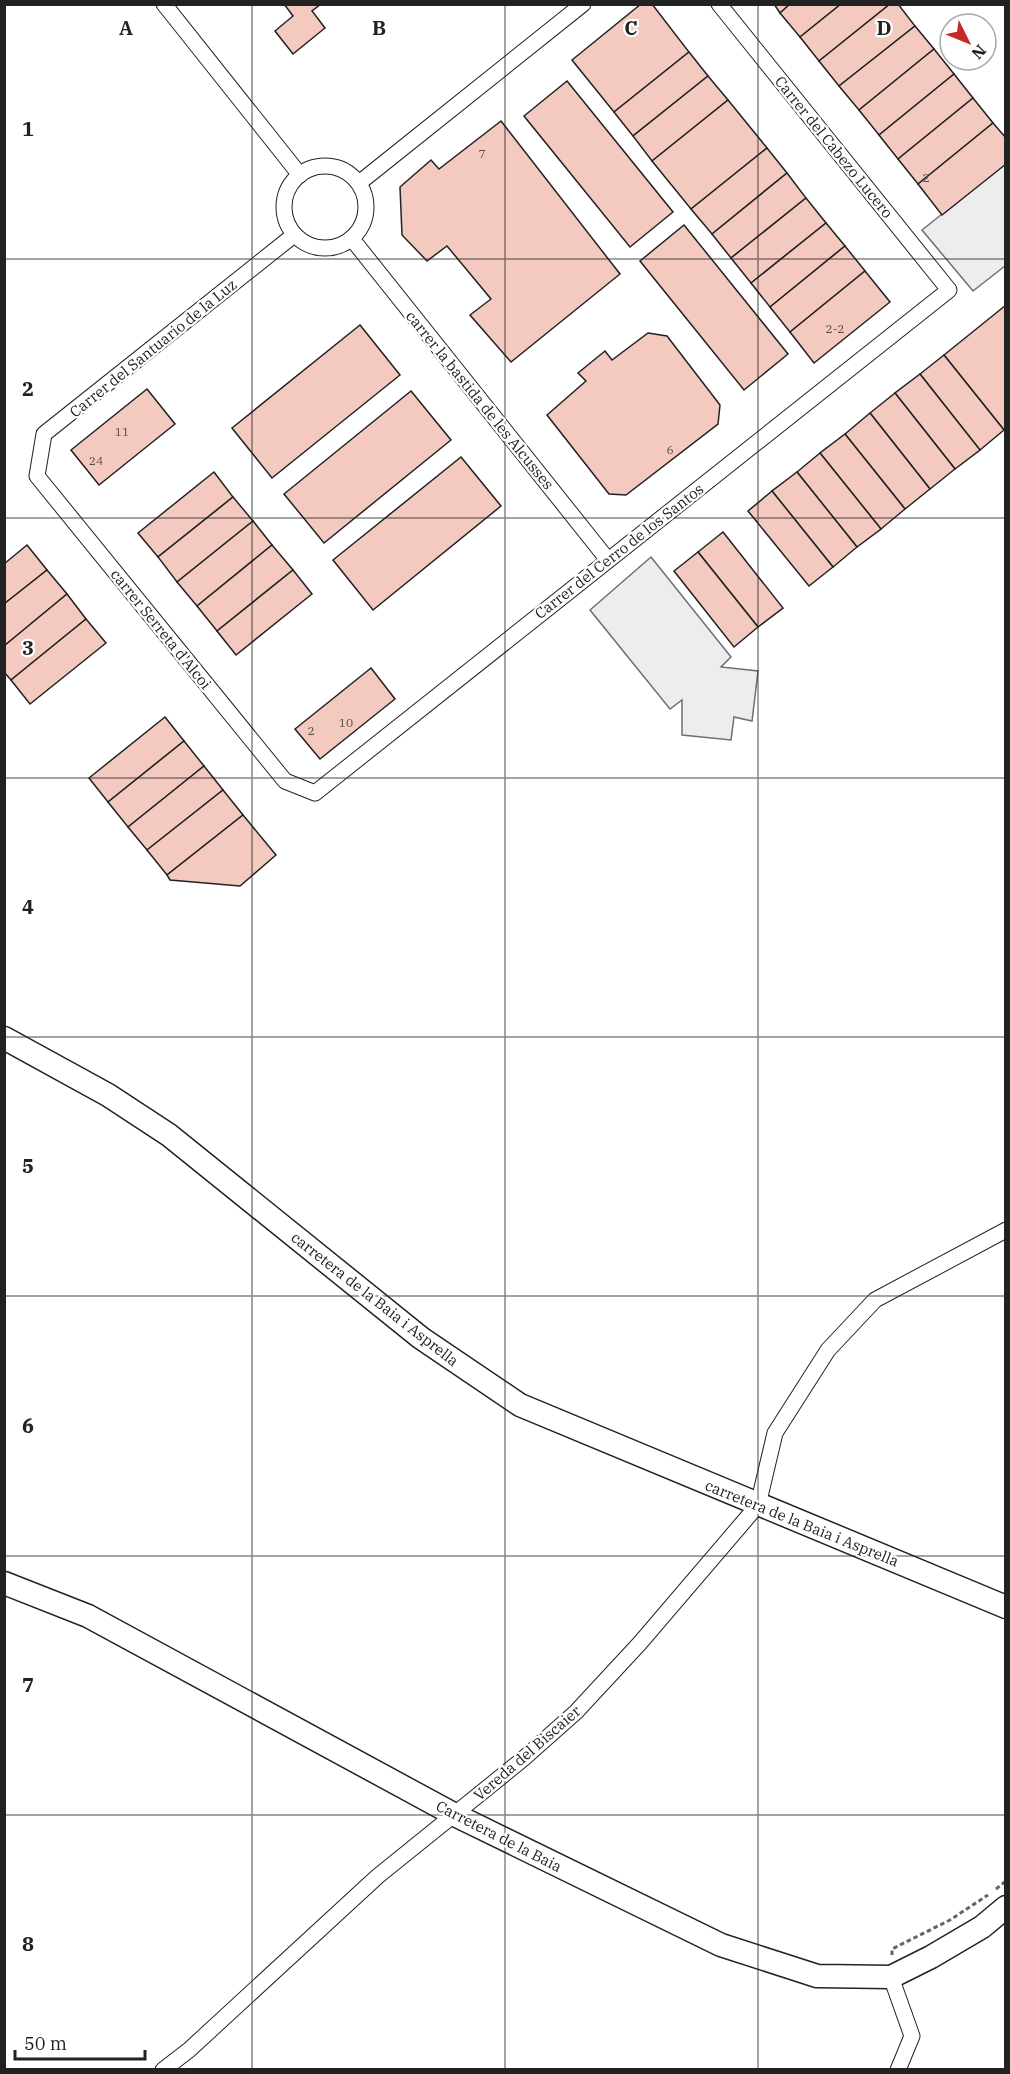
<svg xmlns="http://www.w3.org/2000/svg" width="1010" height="2074" viewBox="0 0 1010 2074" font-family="'IBM Plex Serif',serif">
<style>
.parking{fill:#ededed;stroke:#6f6f6f;stroke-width:1.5}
.building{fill:#f3c9c0;stroke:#222;stroke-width:1.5}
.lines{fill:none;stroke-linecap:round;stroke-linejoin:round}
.minor-casing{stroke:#222;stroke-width:17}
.secondary-casing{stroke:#222;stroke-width:25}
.path{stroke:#646464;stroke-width:3;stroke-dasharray:4.5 3;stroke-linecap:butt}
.minor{stroke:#fff;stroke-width:15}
.secondary{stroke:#fff;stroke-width:22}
.grid{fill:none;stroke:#222;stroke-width:1.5;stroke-opacity:0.55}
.labels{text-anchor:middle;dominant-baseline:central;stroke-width:4.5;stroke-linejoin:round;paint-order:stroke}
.number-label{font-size:12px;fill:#564c4a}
.street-label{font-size:15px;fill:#222;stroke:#fff}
.grid-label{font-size:20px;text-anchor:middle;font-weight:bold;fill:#222;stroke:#fff;stroke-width:4.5;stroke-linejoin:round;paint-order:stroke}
</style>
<rect width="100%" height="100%" fill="#fff"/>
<!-- parking -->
<g class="parking">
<polygon points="1005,164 1005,266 973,291 922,230"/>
<polygon points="651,557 731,657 721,667 758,671 752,721 734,717 731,740 682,735 682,700 670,709 590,610"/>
</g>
<!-- building -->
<g class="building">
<polygon points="284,4 321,4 312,11 325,28 293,54 275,31 293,16"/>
<polygon points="641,4 652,4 689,52 614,112 572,60"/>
<polygon points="774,4 790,4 780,13"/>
<polygon points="790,4 841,4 800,37 780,13"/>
<polygon points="841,4 890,4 819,61 800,37"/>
<polygon points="890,4 898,4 915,26 839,86 819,61"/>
<polygon points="915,26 934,49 859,110 839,86"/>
<polygon points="934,49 954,74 879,135 859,110"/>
<polygon points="689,52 708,76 633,136 614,112"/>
<polygon points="954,74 973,98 898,159 879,135"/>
<polygon points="708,76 728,100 652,161 633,136"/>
<polygon points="567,81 673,212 630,247 524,116"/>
<polygon points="973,98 993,123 918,184 898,159"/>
<polygon points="728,100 767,148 691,209 652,161"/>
<polygon points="501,121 620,274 511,362 470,315 491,299 447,246 427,261 402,235 400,187 431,160 439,169"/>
<polygon points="993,123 1006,138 1006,164 942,215 918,184"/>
<polygon points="767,148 787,173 712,234 691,209"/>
<polygon points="787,173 806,198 731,258 712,234"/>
<polygon points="806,198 826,223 751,283 731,258"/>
<polygon points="826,223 845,246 770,307 751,283"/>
<polygon points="684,225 788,354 744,390 640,261"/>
<polygon points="845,246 865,271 790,332 770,307"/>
<polygon points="865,271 890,302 814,363 790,332"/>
<polygon points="1006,305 1006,429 1004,430 944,355"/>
<polygon points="360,325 400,375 272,478 232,428"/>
<polygon points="648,333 667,336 720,405 718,424 626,495 609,494 547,415 586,381 578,373 605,351 612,360"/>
<polygon points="944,355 1004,430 980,450 920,374"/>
<polygon points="920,374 980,450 955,469 895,393"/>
<polygon points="147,389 175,424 99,485 71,450"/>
<polygon points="411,391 451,440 324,543 284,494"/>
<polygon points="895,393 955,469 930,489 870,413"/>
<polygon points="870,413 930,489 905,509 845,434"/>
<polygon points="845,434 905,509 881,529 820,453"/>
<polygon points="820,453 881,529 857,547 797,472"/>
<polygon points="461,457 501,506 373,610 333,560"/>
<polygon points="214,472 233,497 158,557 138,533"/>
<polygon points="797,472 857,547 833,567 772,491"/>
<polygon points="772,491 833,567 809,586 748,511"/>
<polygon points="233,497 253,521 177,582 158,557"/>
<polygon points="253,521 272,545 197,606 177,582"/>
<polygon points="723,532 783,608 758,627 698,552"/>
<polygon points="27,545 47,570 4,604 4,564"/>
<polygon points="272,545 293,570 217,631 197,606"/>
<polygon points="698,552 758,627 734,647 674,571"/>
<polygon points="47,570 67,594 4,646 4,604"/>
<polygon points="293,570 312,594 236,655 217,631"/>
<polygon points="67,594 86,619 11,680 4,672 4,646"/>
<polygon points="86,619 106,643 30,704 11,680"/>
<polygon points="371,668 395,699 320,759 295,729"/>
<polygon points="165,717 184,741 108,802 89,778"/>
<polygon points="184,741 204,766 128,827 108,802"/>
<polygon points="204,766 223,790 147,850 128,827"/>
<polygon points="223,790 243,815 167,875 147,850"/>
<polygon points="243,815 276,855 240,886 170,880 167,875"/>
</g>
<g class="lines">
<!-- minor casing -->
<g class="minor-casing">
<g id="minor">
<polyline points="164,4 300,175"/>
<circle cx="325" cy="207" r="41"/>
<polyline points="359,183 583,4"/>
<polyline points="294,235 44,434 37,476 285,781 315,793 949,290 719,4"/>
<polyline points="352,239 608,560"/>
<polyline points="891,1977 912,2036 898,2070"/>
<polyline points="163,2070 189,2050 378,1876 523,1759 576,1712 640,1643 758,1505 775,1433 828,1350 875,1300 1006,1230"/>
</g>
</g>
<!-- secondary casing -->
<g class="secondary-casing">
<g id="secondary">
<polyline points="4,1038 108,1095 169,1135 421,1338 520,1405 1006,1607"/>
<polyline points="4,1583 88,1616 455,1815 721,1945 817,1976 891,1977 931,1957 982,1927 1006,1907"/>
</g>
</g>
<!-- path -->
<g class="path">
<polyline points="996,1889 1006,1881"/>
<polyline points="892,1955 892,1949 950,1920 988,1895"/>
</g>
<!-- minor -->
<use href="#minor" class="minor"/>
<!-- secondary -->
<use href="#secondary" class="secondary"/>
</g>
<!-- grid -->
<path class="grid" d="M252,4V2070M505,4V2070M758,4V2070M4,259H1006M4,518H1006M4,778H1006M4,1037H1006M4,1296H1006M4,1556H1006M4,1815H1006"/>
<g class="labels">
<!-- number labels -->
<g class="number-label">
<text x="482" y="153">7</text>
<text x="926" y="177">2</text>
<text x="835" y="328">2-2</text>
<text x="122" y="431">11</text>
<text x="670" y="449">6</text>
<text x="96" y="460">24</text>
<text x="346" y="722">10</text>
<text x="311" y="730">2</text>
</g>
<!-- street labels -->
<g class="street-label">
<text transform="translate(834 147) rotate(51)">Carrer del Cabezo Lucero</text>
<text transform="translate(153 348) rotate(-39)">Carrer del Santuario de la Luz</text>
<text transform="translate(480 400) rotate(51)">carrer la bastida de les Alcusses</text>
<text transform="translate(619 551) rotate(-38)">Carrer del Cerro de los Santos</text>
<text transform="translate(161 629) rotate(51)">carrer Serreta d'Alcoi</text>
<text transform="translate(375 1299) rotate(38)">carretera de la Baia i Asprella</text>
<text transform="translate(802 1523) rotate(22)">carretera de la Baia i Asprella</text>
<text transform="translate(527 1753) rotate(-41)">Vereda del Biscaier</text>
<text transform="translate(499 1836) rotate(27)">Carretera de la Baia</text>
</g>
</g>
<g class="grid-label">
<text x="126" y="35">A</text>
<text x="379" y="35">B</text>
<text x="631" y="35">C</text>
<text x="884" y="35">D</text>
<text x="28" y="136">1</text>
<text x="28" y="396">2</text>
<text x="28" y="655">3</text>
<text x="28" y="914">4</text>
<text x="28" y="1173">5</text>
<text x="28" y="1433">6</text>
<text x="28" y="1692">7</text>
<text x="28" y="1951">8</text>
</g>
<!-- border -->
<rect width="1010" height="2074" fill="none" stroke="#222222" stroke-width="12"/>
<!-- north arrow -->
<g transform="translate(968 42) rotate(133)"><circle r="28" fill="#ffffff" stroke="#a7a7a7" stroke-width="1.5"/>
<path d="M0-4.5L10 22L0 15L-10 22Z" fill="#c62828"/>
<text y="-9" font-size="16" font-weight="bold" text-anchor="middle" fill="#222222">N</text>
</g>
<!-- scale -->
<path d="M15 2050v9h130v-9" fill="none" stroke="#222222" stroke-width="3"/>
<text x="24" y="2050" font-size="18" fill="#222222" stroke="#ffffff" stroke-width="4.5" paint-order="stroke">50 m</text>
</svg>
